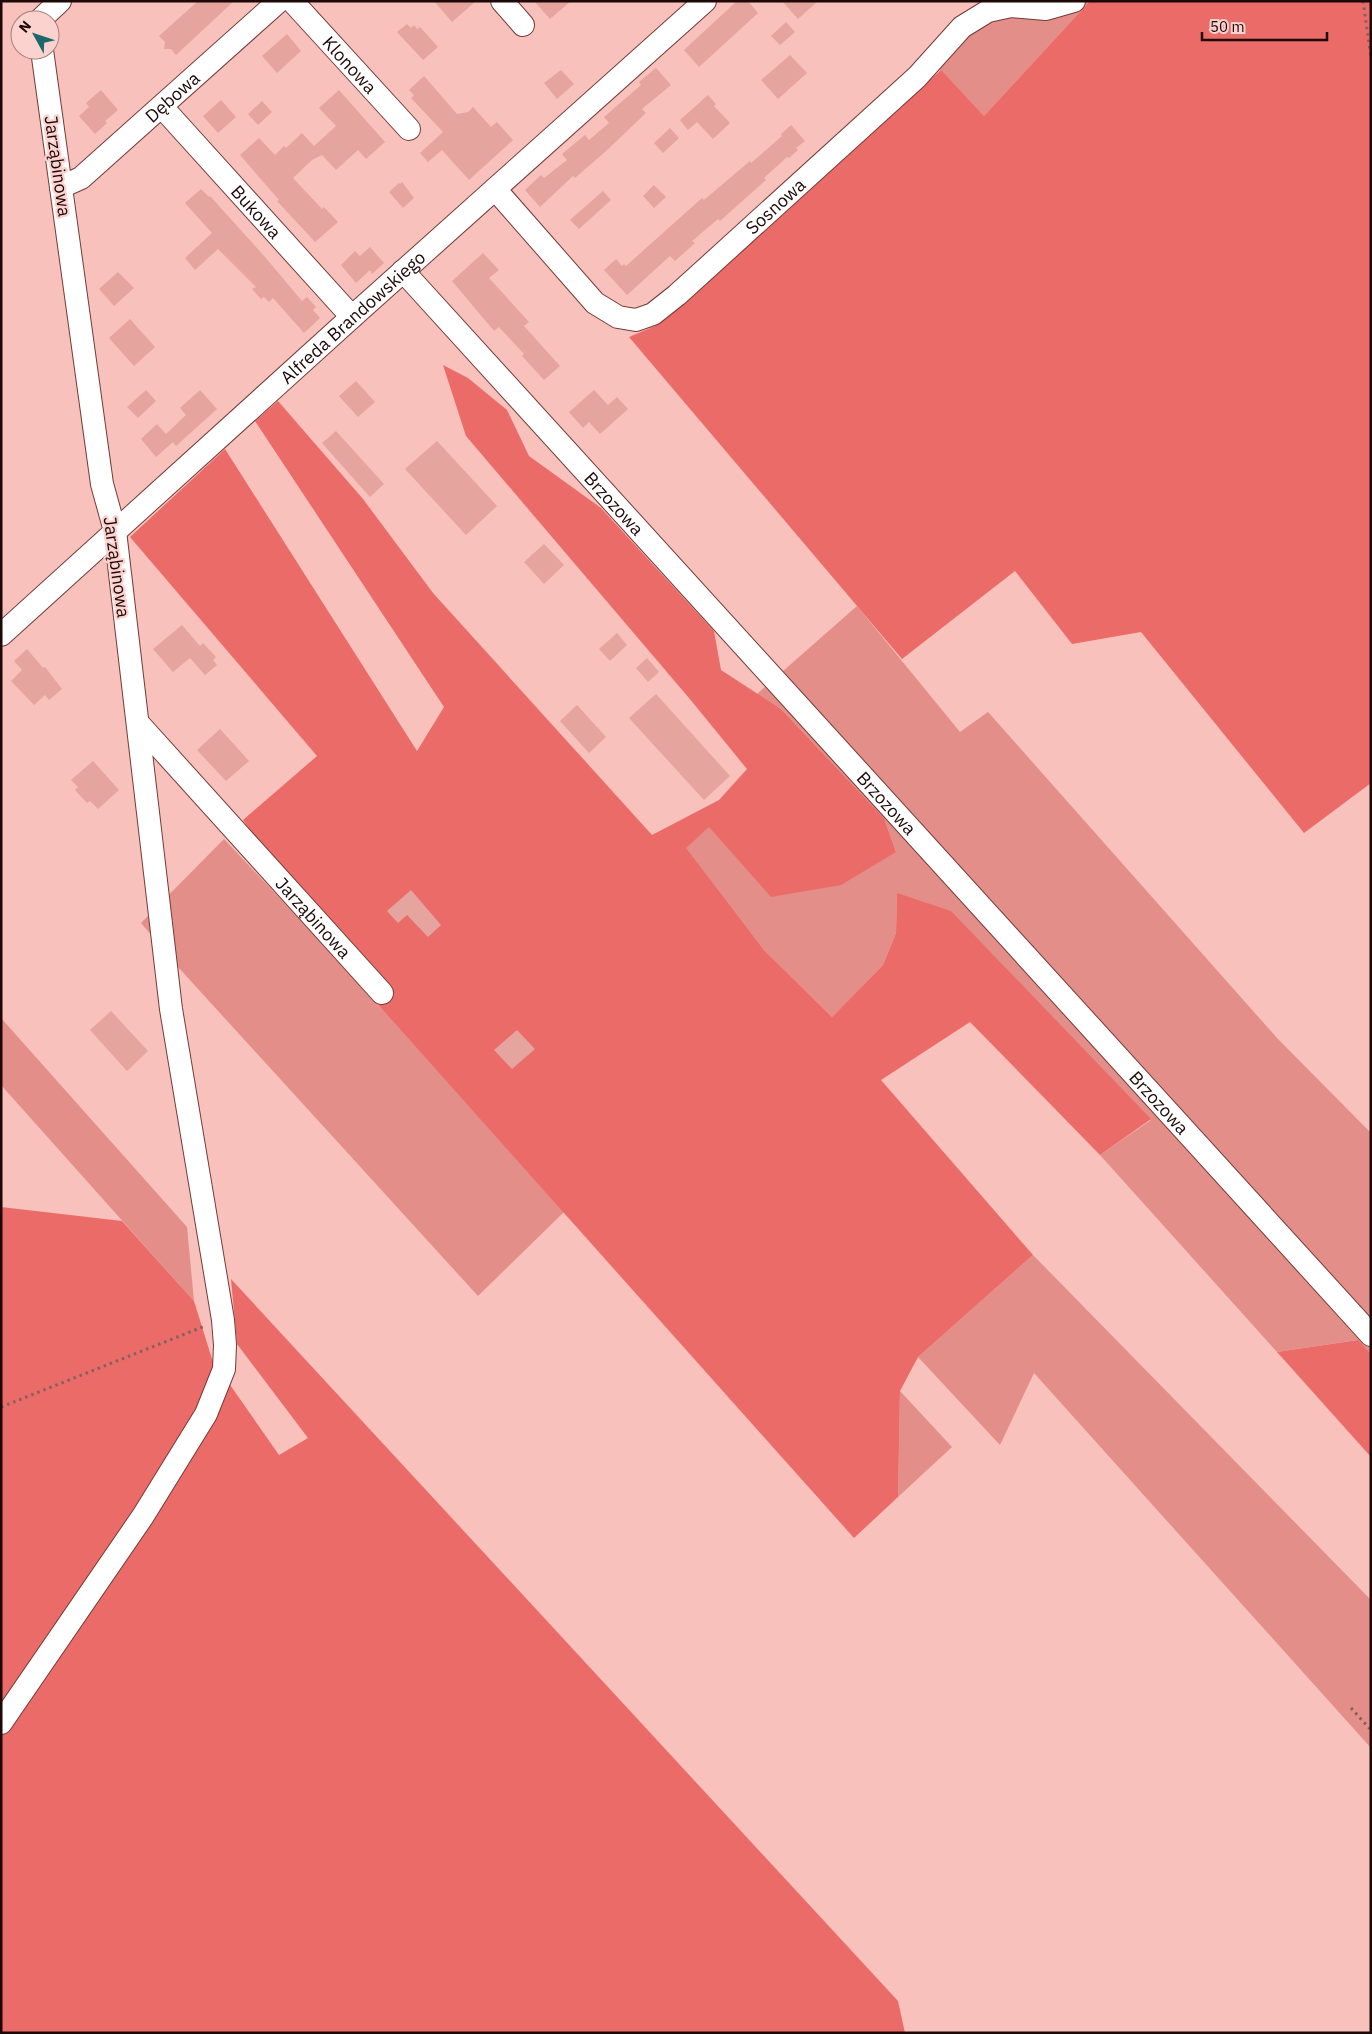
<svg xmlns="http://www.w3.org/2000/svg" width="1372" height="2034" viewBox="0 0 1372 2034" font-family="'IBM Plex Sans',sans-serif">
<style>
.green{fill:#e48e89}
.forest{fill:#eb6b68}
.building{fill:#e6a49f}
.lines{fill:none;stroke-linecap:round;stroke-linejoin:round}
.minor-casing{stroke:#733b38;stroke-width:24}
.path{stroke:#85605d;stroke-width:3;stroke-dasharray:2.5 4;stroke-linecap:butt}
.minor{stroke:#fff;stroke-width:22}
.labels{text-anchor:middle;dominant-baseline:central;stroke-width:4.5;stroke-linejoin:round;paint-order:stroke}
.street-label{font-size:18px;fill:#1d0707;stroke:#fcd2ce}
</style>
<rect width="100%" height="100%" fill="#f8c1bc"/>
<!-- green -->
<g class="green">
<polygon points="986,1 1090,1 984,116 928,57"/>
<polygon points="857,606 960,732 988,712 1277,1038 1371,1133 1371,1354 1357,1340 1277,1352 1100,1155 1151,1120 897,893 896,933 883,965 832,1017 764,950 685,848 709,826 896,852 884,818 781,709 757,694"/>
<polygon points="224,839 340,962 564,1212 478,1296 178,967 141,923"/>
<polygon points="1,1018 187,1227 194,1301 1,1085"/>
<polygon points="1033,1255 1371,1600 1371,1748 1034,1373 1000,1445 918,1357"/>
<polygon points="900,1391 952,1447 898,1497"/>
</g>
<!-- forest -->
<g class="forest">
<polygon points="1090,1 1371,1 1371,783 1304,833 1141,632 1072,644 1015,571 902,659 629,337 655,326 941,70 984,116"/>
<polygon points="443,365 468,378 507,410 529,456 601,508 714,631 721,670 781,709 884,818 896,852 841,885 771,897 709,827 686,848 764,950 832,1017 883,965 896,933 897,893 951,911 1151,1119 1100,1155 970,1022 881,1080 1033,1255 918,1357 900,1391 898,1497 854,1538 340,962 243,820 317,756 130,537 225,449 417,751 444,707 255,421 278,401 363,499 433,593 652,835 719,800 747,769 689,698 466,436"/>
<polygon points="1,1207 122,1221 194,1301 212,1359 279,1455 308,1438 237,1344 231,1279 898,2001 905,2033 1,2033"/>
<polygon points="1358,1340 1371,1354 1371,1457 1277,1352"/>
</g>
<!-- building -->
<g class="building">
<polygon points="198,1 234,1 176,55 171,49 164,49 165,42 159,36"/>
<polygon points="434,1 476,1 452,22"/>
<polygon points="534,1 571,1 550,19"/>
<polygon points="737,1 748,1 758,13 699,67 684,50"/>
<polygon points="782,1 818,1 798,19"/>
<polygon points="786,22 795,32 780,45 771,36"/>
<polygon points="407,24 411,28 414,25 417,29 420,27 438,47 423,60 397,32"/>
<polygon points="287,34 301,51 277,73 262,56"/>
<polygon points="790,55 807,73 778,99 761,80"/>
<polygon points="656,68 671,85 642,109 646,113 606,151 575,178 573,176 540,207 525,190 541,175 544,178 567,160 562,154 585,135 589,140 609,123 604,117 641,85 639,82"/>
<polygon points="561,70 574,84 557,99 544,83"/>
<polygon points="424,76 457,114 468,112 473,107 491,127 497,122 513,140 469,180 442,150 428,162 420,153 443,132 411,98 414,95 409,90"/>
<polygon points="101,90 118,110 105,121 107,123 95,134 79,116 89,107 86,103"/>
<polygon points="339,90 385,142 366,159 358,150 336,170 322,155 312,160 293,178 322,209 324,207 338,222 315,242 277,201 279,200 240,155 259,138 275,155 284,146 286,148 302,133 314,146 336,126 319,108"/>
<polygon points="708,95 716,104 714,106 730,123 713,139 697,122 688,130 680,120"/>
<polygon points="221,100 236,117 218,133 203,116"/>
<polygon points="262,101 272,112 258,125 248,114"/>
<polygon points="791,125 805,141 796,148 798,150 789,158 787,157 764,178 766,180 720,221 718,219 692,241 695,243 675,261 670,256 627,295 604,270 616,259 622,266 624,264 626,266 702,198 704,200 750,161 751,163 782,136 781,134"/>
<polygon points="670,128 679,138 663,153 654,143"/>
<polygon points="402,182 414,198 403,208 389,192 399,183 400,184"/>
<polygon points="654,185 666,197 654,208 643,196"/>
<polygon points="201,189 209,197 210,196 265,257 302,301 307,297 316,307 313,310 320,318 304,333 273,298 269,302 264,297 261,299 252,289 256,287 218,249 195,270 185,258 212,233 185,203"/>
<polygon points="603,191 611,200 579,229 570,220"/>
<polygon points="370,247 384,263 372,274 370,270 356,283 341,265 355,251 360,256"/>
<polygon points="483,253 499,270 489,278 529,322 524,326 560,366 544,380 522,356 524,354 499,327 494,331 452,281"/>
<polygon points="118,272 134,288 114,306 99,289"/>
<polygon points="130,319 155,347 134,366 109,338"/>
<polygon points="356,381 375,402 358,417 339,396"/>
<polygon points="146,390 156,401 138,418 127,407"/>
<polygon points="200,390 217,409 176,446 173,442 156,457 141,439 157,424 166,434 186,415 180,408"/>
<polygon points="594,390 608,405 617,397 628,409 600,434 589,422 583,428 569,412"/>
<polygon points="336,431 384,484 370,497 322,443"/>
<polygon points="437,441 497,506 466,535 405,469"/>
<polygon points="544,544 564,565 544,584 524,562"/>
<polygon points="182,625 200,646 203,643 216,657 213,660 217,665 205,675 190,658 173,672 153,649"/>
<polygon points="617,633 627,645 610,661 599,649"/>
<polygon points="27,649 43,668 45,667 62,689 49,700 45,695 34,705 11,681 22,670 14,661"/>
<polygon points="647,658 659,672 648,682 636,668"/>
<polygon points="656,694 730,776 704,800 629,718"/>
<polygon points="577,705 606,737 589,753 560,721"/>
<polygon points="220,729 249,761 226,781 197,750"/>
<polygon points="93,761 119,790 98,809 90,801 87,803 75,790 78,787 71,780"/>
<polygon points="411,890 441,925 428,937 407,915 398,923 387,911"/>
<polygon points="111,1011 148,1051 127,1071 90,1030"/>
<polygon points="517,1030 535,1049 512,1069 494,1050"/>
</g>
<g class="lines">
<!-- minor casing -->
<g class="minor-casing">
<g id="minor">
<path id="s1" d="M292,1L409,129"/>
<polyline points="502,1 523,25"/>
<polyline points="40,20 60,1"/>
<path id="s2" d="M162,107L352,317"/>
<path id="s3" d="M61,187L81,178L279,1"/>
<path id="s4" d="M495,189L595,303L618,317L636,320L653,314L677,295L917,77L962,27L988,11L1011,6L1046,9L1074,1"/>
<path id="s5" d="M403,271L1371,1335"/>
<path id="s6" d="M1,635L352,317L705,1"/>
<path id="s7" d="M138,723L382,993"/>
<polyline points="1,1723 143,1516 206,1414 224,1369 225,1345 223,1320 171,1009 115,531 102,484 42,50"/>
</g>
</g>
<!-- path -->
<g class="path">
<polyline points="1363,1 1371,57"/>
<polyline points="1,1407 205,1326"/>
<polyline points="1351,1708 1371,1730"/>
</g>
<!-- minor -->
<use href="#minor" class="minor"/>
</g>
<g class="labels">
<!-- street labels -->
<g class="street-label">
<text stroke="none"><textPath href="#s1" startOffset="86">Klonowa</textPath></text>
<text stroke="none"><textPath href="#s3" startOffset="144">Dębowa</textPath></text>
<text transform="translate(58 166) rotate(82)">Jarząbinowa</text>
<text stroke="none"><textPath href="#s4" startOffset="378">Sosnowa</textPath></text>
<text stroke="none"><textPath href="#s2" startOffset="141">Bukowa</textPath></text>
<text stroke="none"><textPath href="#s6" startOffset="474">Alfreda Brandowskiego</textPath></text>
<text stroke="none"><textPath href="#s5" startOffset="314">Brzozowa</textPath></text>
<text transform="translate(117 567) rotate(82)">Jarząbinowa</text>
<text stroke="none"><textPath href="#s5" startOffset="719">Brzozowa</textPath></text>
<text stroke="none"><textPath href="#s7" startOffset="262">Jarząbinowa</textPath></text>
<text stroke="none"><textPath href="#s5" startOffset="1124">Brzozowa</textPath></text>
</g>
</g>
<!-- border -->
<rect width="1372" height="2034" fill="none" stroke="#1d0707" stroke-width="5"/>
<!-- north arrow -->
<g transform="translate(35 35) rotate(310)"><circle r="24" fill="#fcd2ce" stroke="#a3817e"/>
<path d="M0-4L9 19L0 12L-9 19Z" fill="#1a676e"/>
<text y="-8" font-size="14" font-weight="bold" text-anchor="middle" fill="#1d0707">N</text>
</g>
<!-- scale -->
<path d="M1202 32v8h125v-8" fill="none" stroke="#1d0707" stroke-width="2.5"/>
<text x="1210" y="32" font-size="15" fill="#1d0707" stroke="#fcd2ce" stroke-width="4" paint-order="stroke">50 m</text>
</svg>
